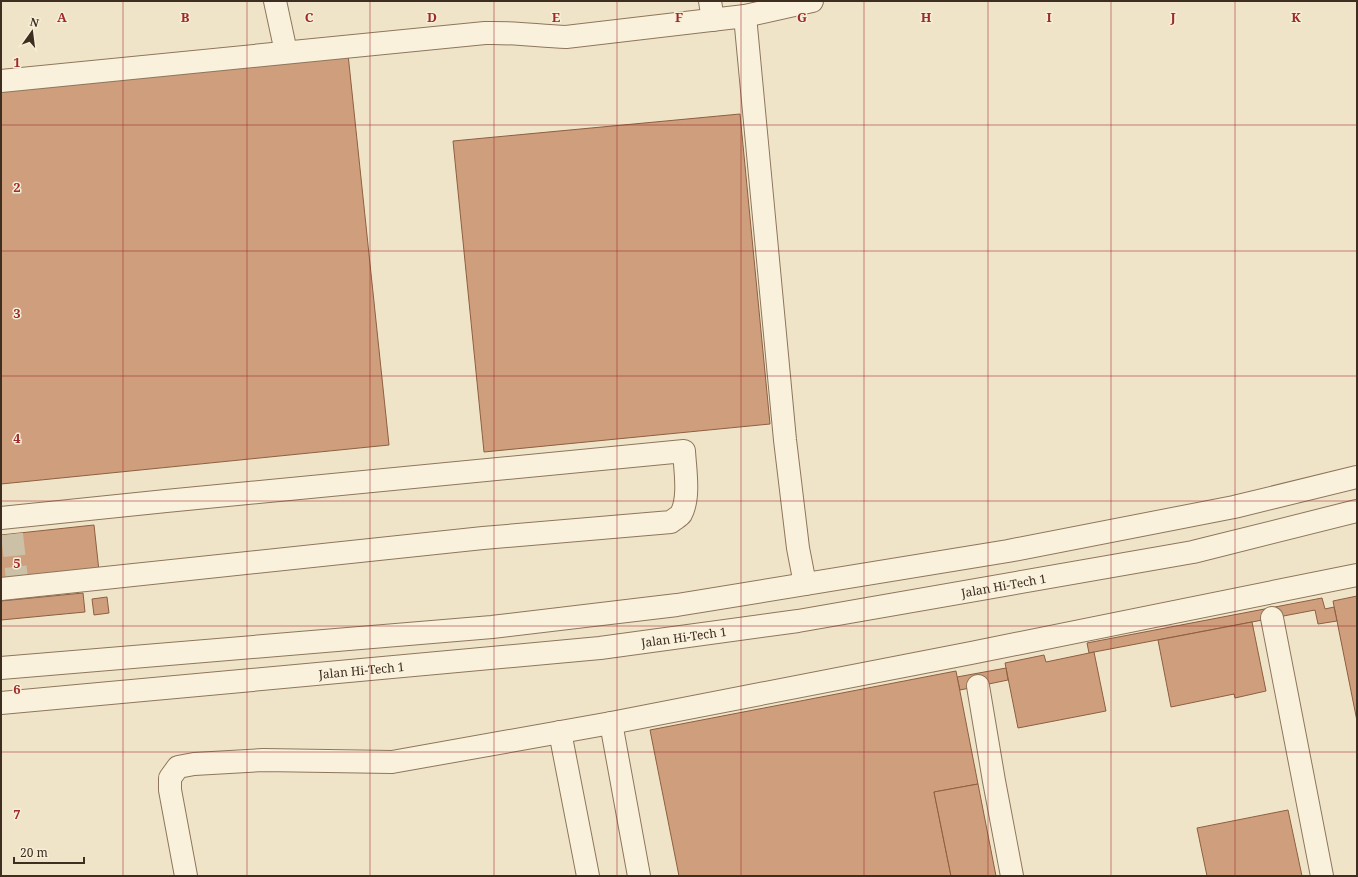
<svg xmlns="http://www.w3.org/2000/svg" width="1358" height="877" viewBox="0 0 1358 877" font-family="'Noto Serif',serif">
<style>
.building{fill:#cf9f7d;stroke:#8d5f41}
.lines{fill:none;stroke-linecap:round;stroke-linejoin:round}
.minor-tunnel{stroke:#ccc0a6;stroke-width:22;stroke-dasharray:22 11;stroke-linecap:butt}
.minor-casing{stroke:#8d765c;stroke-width:24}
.minor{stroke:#faf1dc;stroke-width:22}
.grid{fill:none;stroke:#9e2a2b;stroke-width:1;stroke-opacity:0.55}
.labels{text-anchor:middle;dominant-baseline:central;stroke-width:3;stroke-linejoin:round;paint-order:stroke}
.street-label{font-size:12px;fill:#3d2e20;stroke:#f7eed8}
.grid-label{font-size:13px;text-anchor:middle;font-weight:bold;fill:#9e2a2b;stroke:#f7eed8;stroke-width:3;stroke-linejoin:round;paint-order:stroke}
</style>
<rect width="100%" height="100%" fill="#f0e4c8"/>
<!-- building -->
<g class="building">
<polygon points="348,54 389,445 1,484 1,89"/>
<polygon points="740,114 770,424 484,452 453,141"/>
<polygon points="94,525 99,571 1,581 1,535"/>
<polygon points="83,593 85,612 1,620 1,601"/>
<polygon points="1357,596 1357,721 1333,601"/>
<polygon points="107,597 109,613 94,615 92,599"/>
<polygon points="1322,598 1325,609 1334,607 1337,621 1318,624 1315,610 1089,653 1087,643"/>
<polygon points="1252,622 1266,691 1235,698 1234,694 1171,707 1158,640"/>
<polygon points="1094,652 1106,711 1018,728 1005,663 1044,655 1046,662"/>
<polygon points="1006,668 1008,680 960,690 957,677"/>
<polygon points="956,671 978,784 934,792 951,876 679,876 650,730"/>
<polygon points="978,784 996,876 951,876 934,792"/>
<polygon points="1288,810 1302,876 1207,876 1197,828"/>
</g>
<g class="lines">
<!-- minor-tunnel -->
<polyline class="minor-tunnel" points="12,534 17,579"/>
<!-- minor casing -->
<g class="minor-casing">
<g id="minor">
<polyline points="275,1 286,52"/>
<polyline points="710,1 713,20"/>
<polyline points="745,16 812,1"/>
<path d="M1,81L485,33C512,32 539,36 566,37L745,16L785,440L798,548L805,584"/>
<path d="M1,518L166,501L684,451C685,469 690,498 681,514C679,517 674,519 671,522L483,538L1,589"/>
<polyline points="1272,618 1322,876"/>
<polyline points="1,668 492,627 677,605 1008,551 1234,507 1357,477"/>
<polyline points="978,686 994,781 1012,876"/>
<path id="s1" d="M1,703L600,648L798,621L1193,552L1357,511"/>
<polyline points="611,723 639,876"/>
<polyline points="560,732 588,876"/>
<polyline points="186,876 170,790 170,778 178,767 194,764 263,760 392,762 611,723 971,653 1357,575"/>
</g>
</g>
<!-- minor -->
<use href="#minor" class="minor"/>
</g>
<!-- grid -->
<path class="grid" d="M123,1V876M247,1V876M370,1V876M494,1V876M617,1V876M741,1V876M864,1V876M988,1V876M1111,1V876M1235,1V876M1,125H1357M1,251H1357M1,376H1357M1,501H1357M1,626H1357M1,752H1357"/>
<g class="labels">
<!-- street labels -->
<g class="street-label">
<text stroke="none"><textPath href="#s1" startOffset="1010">Jalan Hi-Tech 1</textPath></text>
<text stroke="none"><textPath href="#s1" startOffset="686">Jalan Hi-Tech 1</textPath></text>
<text stroke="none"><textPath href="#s1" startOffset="362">Jalan Hi-Tech 1</textPath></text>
</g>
</g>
<g class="grid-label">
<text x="62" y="22">A</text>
<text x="185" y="22">B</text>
<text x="309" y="22">C</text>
<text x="432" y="22">D</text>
<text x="556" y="22">E</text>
<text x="679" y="22">F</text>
<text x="802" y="22">G</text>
<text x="926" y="22">H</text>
<text x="1049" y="22">I</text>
<text x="1173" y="22">J</text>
<text x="1296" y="22">K</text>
<text x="17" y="67">1</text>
<text x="17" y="192">2</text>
<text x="17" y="318">3</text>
<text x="17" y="443">4</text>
<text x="17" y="568">5</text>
<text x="17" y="694">6</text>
<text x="17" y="819">7</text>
</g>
<!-- border -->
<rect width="1358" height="877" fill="none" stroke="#3d2e20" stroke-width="4"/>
<!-- north arrow -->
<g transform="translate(32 32) rotate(14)" stroke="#f7eed8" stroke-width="3" paint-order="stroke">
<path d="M0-3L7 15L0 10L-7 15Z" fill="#3d2e20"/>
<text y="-6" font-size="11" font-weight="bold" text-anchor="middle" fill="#3d2e20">N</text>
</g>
<!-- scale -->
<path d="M14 857v6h70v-6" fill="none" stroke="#3d2e20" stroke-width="2"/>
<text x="20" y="857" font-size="12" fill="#3d2e20" stroke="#f7eed8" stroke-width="3" paint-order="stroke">20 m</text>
</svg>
